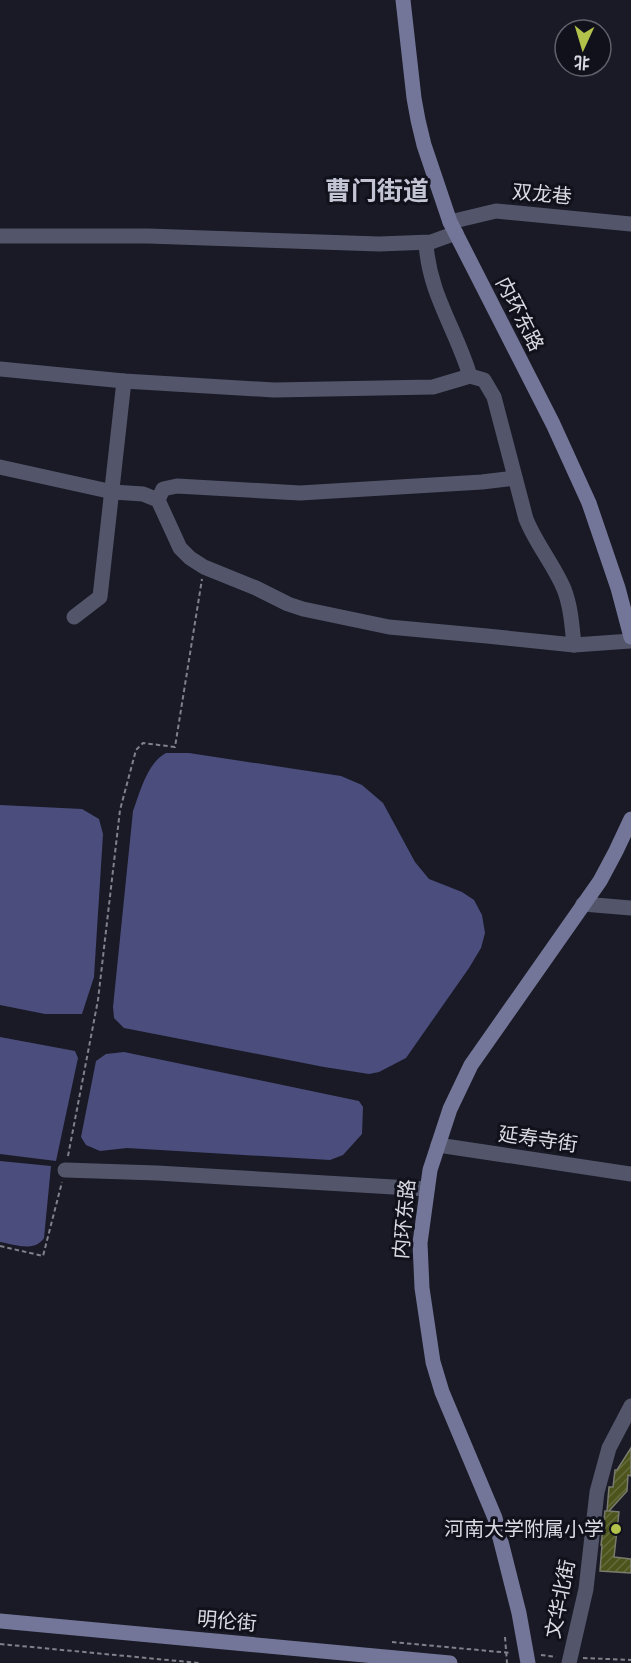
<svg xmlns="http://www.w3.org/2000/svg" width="631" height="1663" viewBox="0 0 631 1663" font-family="'Work Sans','Noto Sans SC',sans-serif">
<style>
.water{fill:#4b4d7d}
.building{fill:url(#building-hatch);stroke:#787b6d;stroke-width:1.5}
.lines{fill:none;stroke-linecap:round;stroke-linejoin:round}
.path{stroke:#80818a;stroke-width:2;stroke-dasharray:4.5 3;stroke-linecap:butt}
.street{stroke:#53556a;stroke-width:15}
.secondary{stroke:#737698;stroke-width:15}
.poi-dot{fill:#b3c24b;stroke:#10111b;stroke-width:2}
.labels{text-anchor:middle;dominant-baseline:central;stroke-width:6;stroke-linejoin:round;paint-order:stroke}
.street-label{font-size:20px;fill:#d9dae2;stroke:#10111b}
.poi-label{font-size:20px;fill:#d9dae2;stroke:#10111b;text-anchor:end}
.district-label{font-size:26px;font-weight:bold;fill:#c3c5d4;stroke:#10111b}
</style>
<defs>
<pattern id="building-hatch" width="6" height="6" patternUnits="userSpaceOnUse" patternTransform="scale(1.5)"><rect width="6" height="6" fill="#4c531b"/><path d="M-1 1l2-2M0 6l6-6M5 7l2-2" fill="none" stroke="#656b3c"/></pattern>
</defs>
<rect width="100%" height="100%" fill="#191a25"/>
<!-- water -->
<g class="water">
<path d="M166,753H189L341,776L362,785L383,803L415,862L429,879L462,892L474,900L482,915L485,933L481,948L469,968L406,1058L379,1072L369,1074L324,1067L124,1028L114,1018L113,1007L133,811C140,792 147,763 166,753Z"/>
<polygon points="0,805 82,809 99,819 103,834 94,977 82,1014 45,1014 0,1005"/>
<polygon points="0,1037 75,1051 78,1058 56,1161 0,1154"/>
<polygon points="124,1052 359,1101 363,1107 362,1134 343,1155 330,1160 127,1148 100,1151 86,1145 81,1137 96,1061 106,1054"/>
<path d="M0,1161L51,1166L44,1238C34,1253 14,1244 0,1242Z"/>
</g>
<!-- building -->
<polygon class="building" points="631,1448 631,1476 628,1475 627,1491 609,1511 619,1512 614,1557 631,1559 631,1573 600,1571 602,1545 601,1545 605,1511 607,1511 609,1487 613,1487 615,1470 617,1470"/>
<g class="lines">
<!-- path -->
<g class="path">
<polyline points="68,1156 98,1000 120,810 136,750 143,743 175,747 202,579"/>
<polyline points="0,1246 43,1256 62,1182"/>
<polyline points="505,1637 507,1663"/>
<polyline points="392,1642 511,1653"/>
<polyline points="0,1644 199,1663"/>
<polyline points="541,1655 556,1657"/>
<polyline points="583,1658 631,1660"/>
</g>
<!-- street -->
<g class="street">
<polyline points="450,222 496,211 631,224"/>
<polyline points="0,236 148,236 379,244 431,242 456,233"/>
<path d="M426,243C429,294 456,329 470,376L484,380L494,397L526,519C536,544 554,565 564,589C571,607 572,626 574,645"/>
<polyline points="0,369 124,381 274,390 433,387 470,376"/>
<polyline points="0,467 113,492 143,494 158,500 180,548 190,558 204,567 256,588 288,604 303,609 389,627 487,636 574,645 631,641"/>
<polyline points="158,500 163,489 177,486 300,493 482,482 515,478"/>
<polyline points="74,617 100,597 124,381"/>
<polyline points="583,904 631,908"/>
<polyline points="438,1145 631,1174"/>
<polyline points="65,1170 157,1173 427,1189"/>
<polyline points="569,1663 586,1589 597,1492 609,1448 631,1406"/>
</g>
<!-- secondary -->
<g class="secondary">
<polyline points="403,0 414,98 418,120 424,145 450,222 553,424 589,503 618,588 631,637"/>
<polyline points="0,1621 450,1663"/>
<polyline points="528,1663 519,1613 495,1518 442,1392 433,1362 422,1288 420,1243 430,1170 450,1109 471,1065 600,881 616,851 631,819"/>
</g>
</g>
<!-- markers -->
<circle class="poi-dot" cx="616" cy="1529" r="6"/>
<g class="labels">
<!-- street labels -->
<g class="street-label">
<text transform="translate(542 194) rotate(5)">双龙巷</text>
<text transform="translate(520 314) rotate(63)">内环东路</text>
<text transform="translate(538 1139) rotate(8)">延寿寺街</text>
<text transform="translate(404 1219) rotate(-85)">内环东路</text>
<text transform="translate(560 1599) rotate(-79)">文华北街</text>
<text transform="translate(227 1621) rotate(5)">明伦街</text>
</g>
<!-- poi labels -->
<g class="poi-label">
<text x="604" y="1529">河南大学附属小学</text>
</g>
<!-- district labels -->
<g class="district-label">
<text x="377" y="191">曹门街道</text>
</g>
</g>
<!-- north arrow -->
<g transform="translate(583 48) rotate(184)"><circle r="28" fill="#10111b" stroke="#60616b" stroke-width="1.5"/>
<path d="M0-4.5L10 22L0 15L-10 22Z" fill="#b3c24b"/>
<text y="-9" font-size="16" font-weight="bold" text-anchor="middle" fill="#d9dae2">北</text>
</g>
</svg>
